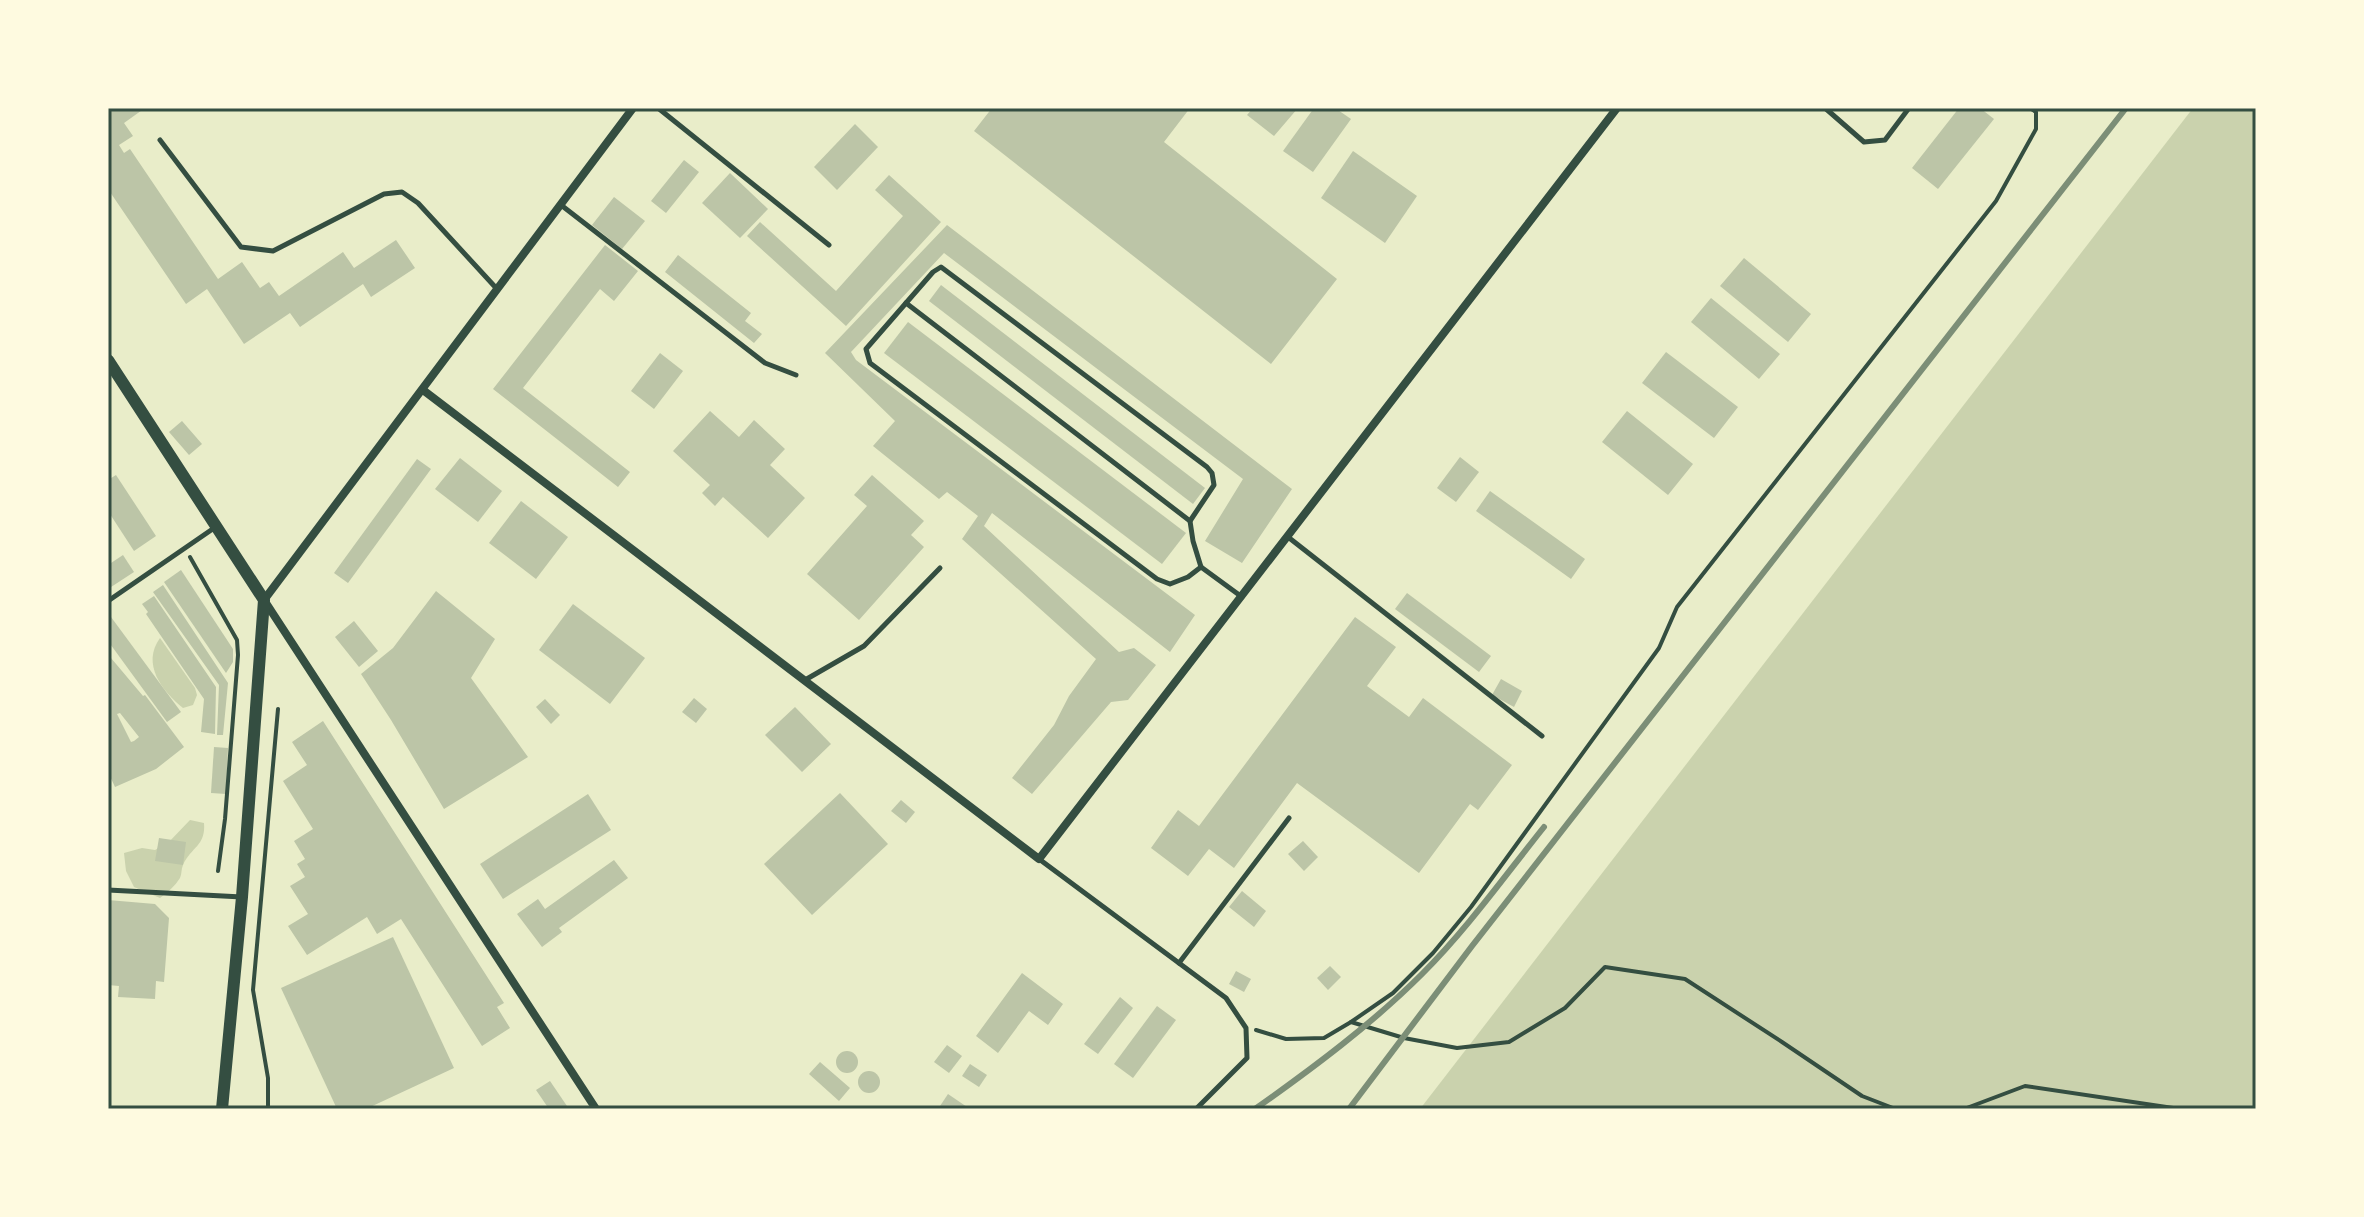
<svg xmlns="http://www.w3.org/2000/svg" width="2364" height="1217" viewBox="0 0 2364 1217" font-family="Helvetica,sans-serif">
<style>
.green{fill:#cad2ad}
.building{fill:#bcc5a7;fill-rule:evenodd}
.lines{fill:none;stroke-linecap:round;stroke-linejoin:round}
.path{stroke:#344e41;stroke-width:4}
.service{stroke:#344e41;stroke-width:5}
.minor{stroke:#344e41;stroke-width:8}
.tertiary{stroke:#344e41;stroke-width:12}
.rail{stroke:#7c8e77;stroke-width:6}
.neatline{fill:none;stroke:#344e41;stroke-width:3}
</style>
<rect width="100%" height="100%" fill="#e9edc9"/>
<!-- green -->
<g class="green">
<polygon points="2193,108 2256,108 2256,1109 1420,1109"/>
<path d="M160,638L195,688L197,695L193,705L183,708C162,691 141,664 160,638Z"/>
<path d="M190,820L204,823C206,846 191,847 183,865C181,869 182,874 180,878C175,886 168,892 160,898L134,887L126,871L124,853L142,848L155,850L168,843Z"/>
</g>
<!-- building -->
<g class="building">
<polygon points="108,108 145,108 124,123 133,136 119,145 124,153 130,149 218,279 242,262 260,288 269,282 279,296 343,252 354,268 396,240 415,268 371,297 363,284 300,327 290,313 244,344 207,289 186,304 108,189"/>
<polygon points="992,108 1190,108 1164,142 1337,279 1271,364 974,131"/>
<polygon points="1253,108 1298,108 1274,136 1247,115"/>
<polygon points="1314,108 1335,108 1351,119 1313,172 1283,151"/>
<polygon points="1959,108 1980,108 1994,119 1938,189 1912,168"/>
<polygon points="855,124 878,147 837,190 814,167"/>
<polygon points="1353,151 1417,196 1385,243 1321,198"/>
<polygon points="684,160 699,172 666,213 651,201"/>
<polygon points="730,173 768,209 740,238 702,203"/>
<polygon points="889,175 941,222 846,326 747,236 760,222 836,291 903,216 875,190"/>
<polygon points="614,197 645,221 622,249 592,225"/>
<polygon points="947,225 1292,489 1242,563 1205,541 1243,479 944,253 851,352 856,360 1195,615 1170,652 992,513 984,526 1119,652 1134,648 1156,665 1128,700 1111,702 1032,794 1012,778 1054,725 1069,696 1096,659 962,539 978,516 947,492 939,499 873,446 895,421 825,353"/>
<polygon points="605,245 638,271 614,301 600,289 523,388 630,472 618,487 493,389"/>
<polygon points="678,255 751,313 745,321 762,334 754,343 665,272"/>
<polygon points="1744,258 1811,314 1788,342 1720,286"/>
<polygon points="941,285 1205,488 1193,504 929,301"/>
<polygon points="1711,298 1780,354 1759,379 1691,322"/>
<polygon points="908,322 1186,533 1162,564 884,353"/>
<polygon points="1666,352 1738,407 1714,438 1642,383"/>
<polygon points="660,353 683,371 654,409 631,391"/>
<polygon points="710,411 739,437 754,420 785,449 770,465 805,498 768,538 723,497 715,506 702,493 710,485 673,451"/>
<polygon points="1627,411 1693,464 1668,495 1602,442"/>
<polygon points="182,421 202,444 189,455 169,432"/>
<polygon points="1460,457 1479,472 1456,502 1437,488"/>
<polygon points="460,458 502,491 478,522 435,489"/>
<polygon points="417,459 431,469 348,583 334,573"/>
<polygon points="116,475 156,536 134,551 108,511 108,480"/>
<polygon points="872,475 924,521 911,535 924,547 859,620 807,574 867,506 854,495"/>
<polygon points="1490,491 1585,559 1571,579 1476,511"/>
<polygon points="521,501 568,537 536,579 489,543"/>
<polygon points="123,555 134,572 108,589 108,565"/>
<polygon points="181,570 233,649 233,662 226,673 164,582"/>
<polygon points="163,585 228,683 223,735 217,735 219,685 153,592"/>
<polygon points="436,591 495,639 471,678 528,757 444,809 391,720 361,674 393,648"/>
<polygon points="1407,593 1491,656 1479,672 1395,609"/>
<polygon points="154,596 216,687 215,734 201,732 204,699 146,614 148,612 142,604"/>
<polygon points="573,604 645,658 610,704 539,650"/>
<polygon points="111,617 181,712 167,722 108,641 108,619"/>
<polygon points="1355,617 1396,647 1367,686 1409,717 1423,698 1512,765 1478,810 1470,804 1419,873 1297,783 1234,868 1209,849 1188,876 1151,848 1178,810 1199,826"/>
<polygon points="354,621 378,651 359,667 335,637"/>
<path d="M111,658L143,696L145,695L184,747L156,769L115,787L108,772V660ZM120,713L139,737L134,741L131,742L117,714Z"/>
<polygon points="1501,679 1522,691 1514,707 1492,695"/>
<polygon points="694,698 707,709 696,723 682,712"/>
<polygon points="545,699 560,715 551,724 536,707"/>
<polygon points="795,707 831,744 802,772 765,735"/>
<polygon points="323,721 504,1003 497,1007 510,1028 482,1046 401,919 377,934 367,917 307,955 288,926 308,914 290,886 305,877 297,864 305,859 294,841 313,829 283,781 307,765 292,742"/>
<polygon points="214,747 228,748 226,794 211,793"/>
<polygon points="840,793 888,844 812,915 764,864"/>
<polygon points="588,794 611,830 503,899 480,864"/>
<polygon points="901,800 915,812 906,823 891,811"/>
<polygon points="159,838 186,842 183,865 155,861"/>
<polygon points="1303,841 1318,857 1304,871 1288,854"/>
<polygon points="614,860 628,878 559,928 562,932 542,947 517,914 538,899 545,909"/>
<polygon points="1242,891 1266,911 1254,927 1229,907"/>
<polygon points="108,900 155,904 169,918 164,982 156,981 155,999 118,997 119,986 108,985"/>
<polygon points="393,937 454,1068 366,1109 337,1109 281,988"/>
<polygon points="1330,966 1341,977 1328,990 1317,978"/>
<polygon points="1236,971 1251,979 1244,992 1229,984"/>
<polygon points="1022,973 1063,1004 1048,1025 1029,1011 998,1053 976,1036"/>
<polygon points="1120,997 1133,1008 1098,1054 1084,1044"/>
<polygon points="1157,1006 1176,1020 1133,1078 1114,1064"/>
<polygon points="947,1045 962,1056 949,1073 934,1062"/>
<circle cx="847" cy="1062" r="11"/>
<polygon points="820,1062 850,1088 839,1101 809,1074"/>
<polygon points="970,1064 987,1075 979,1087 962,1076"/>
<circle cx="869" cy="1082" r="11"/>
<polygon points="550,1081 569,1109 549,1109 536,1090"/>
<polygon points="948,1094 970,1109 938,1109"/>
</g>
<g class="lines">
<!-- path -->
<g class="path">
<polyline points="190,557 237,640 238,655 225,819 218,871"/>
<polyline points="1351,1022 1404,1038 1457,1048 1509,1042 1565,1008 1605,967 1685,979 1782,1042 1862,1096 1893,1108 1954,1109"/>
<polyline points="1256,1030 1286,1039 1324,1038 1351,1022 1393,993 1433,953 1471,907 1659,648 1677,607 1996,201 2036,129 2036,112 2030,108"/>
<polyline points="268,1109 268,1078 253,990 278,709"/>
<polyline points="1964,1109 2025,1086 2180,1109"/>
</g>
<!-- service -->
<g class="service">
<polyline points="658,108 829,245"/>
<polyline points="1825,108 1864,142 1885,140 1909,108"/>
<polyline points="160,140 241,247 273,251 384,194 402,192 418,203 497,289"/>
<polyline points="561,205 765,363 796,375"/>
<polygon points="941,267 1207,467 1212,473 1214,485 1190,521 1193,541 1201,567 1188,577 1170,584 1157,579 870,363 866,349 933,272"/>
<polyline points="906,303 1190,521"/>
<polyline points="1288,537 1542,736"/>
<polyline points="1201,567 1242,597"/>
<polyline points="108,601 217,526"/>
<polyline points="805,680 864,646 940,568"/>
<polyline points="1039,859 1226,998 1246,1028 1247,1058 1196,1109"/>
<polyline points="108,890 242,897"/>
<polyline points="1179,963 1289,818"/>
</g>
<!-- minor -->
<g class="minor">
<polyline points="423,390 1039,859 1617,108"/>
<polyline points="596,1109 264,600 633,108"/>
</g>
<!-- tertiary -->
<polyline class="tertiary" points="108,360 264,600 242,897 222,1109"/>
<!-- rail -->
<g class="rail">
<path d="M1255,1109C1313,1068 1372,1024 1422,974C1467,929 1504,877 1544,827"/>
<polyline points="1349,1109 1472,946 2126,108"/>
</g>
</g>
<!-- border -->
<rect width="2364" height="1217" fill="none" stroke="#fefae0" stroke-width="220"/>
<rect x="110" y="110" width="2144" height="997" class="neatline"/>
</svg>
